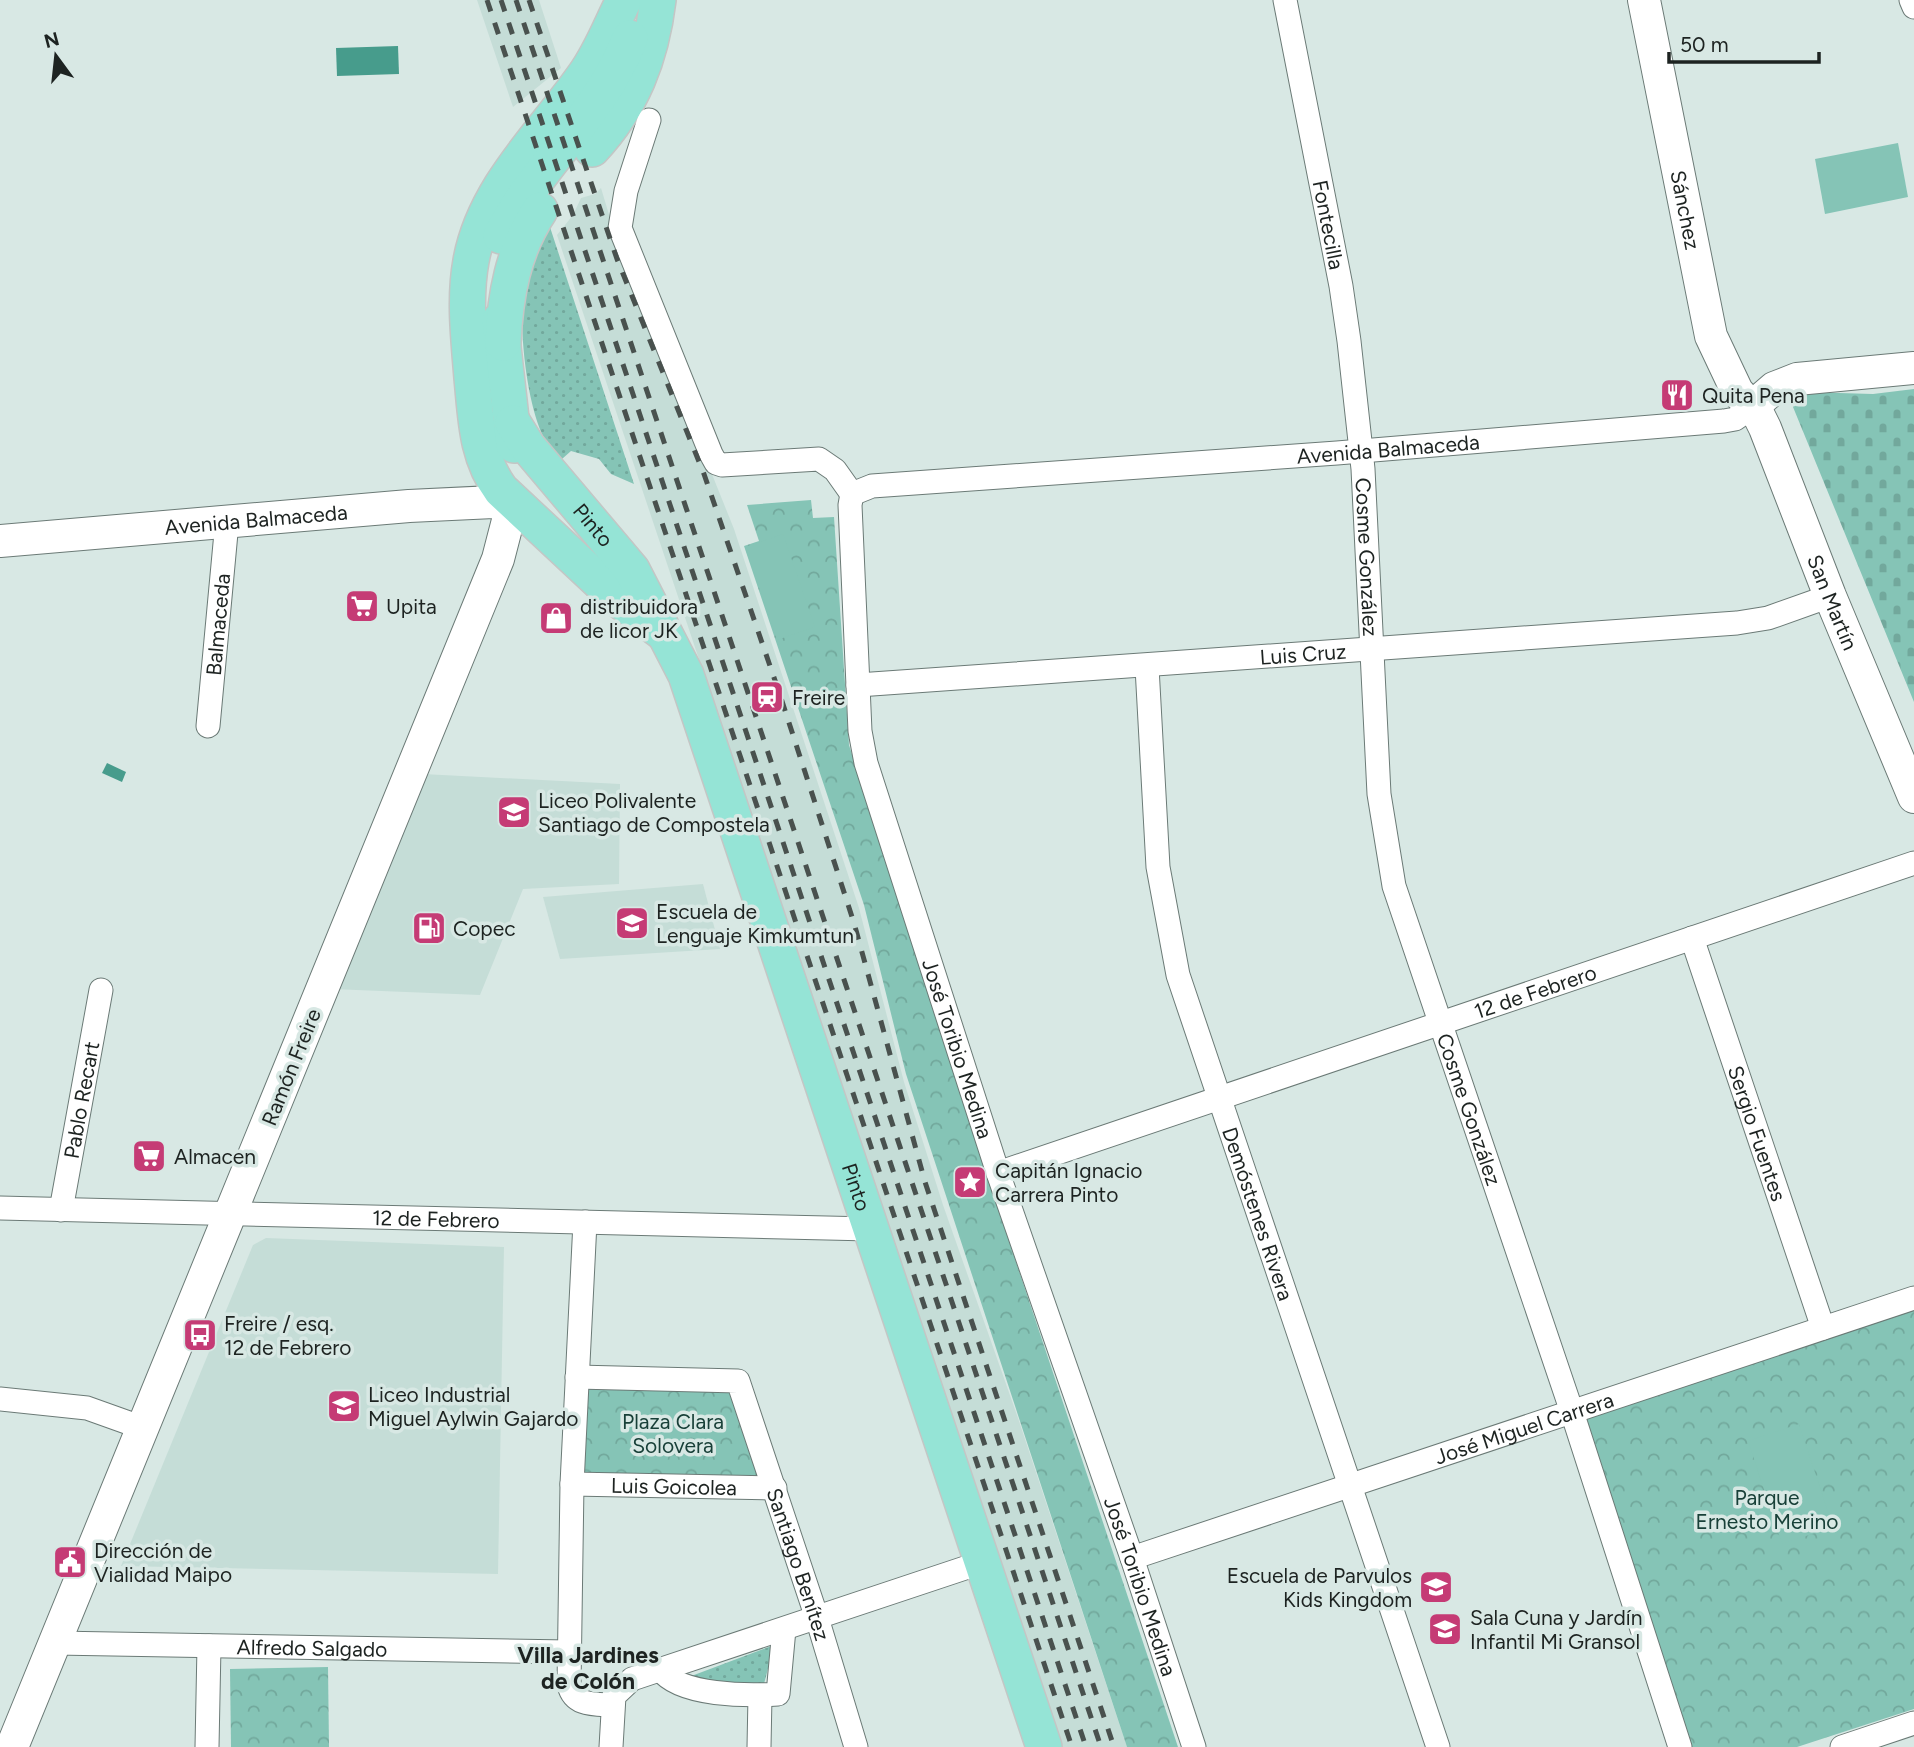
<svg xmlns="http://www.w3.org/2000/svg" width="1914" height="1747" viewBox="0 0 1914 1747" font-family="Figtree,sans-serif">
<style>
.built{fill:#c5ddd7}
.grass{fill:url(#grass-dots)}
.forest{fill:url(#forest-crowns)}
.cemetery{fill:url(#cemetery-stones)}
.pitch{fill:#85c4b6}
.water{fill:#479c8c}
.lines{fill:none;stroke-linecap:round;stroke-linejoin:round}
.street-casing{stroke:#6b7a76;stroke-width:25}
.secondary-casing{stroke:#6b7a76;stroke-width:34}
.primary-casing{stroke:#c4c6c5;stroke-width:38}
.street{stroke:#fff;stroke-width:23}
.secondary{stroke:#fff;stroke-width:32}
.primary{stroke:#95e4d6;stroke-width:35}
.rail{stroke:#49514e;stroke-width:5;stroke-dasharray:12 12;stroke-linecap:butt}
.labels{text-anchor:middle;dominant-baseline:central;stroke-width:7;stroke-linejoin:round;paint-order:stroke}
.street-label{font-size:21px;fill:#1d2321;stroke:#d8e8e4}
.poi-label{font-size:21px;fill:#1d2321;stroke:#d8e8e4;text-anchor:start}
.park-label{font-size:21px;fill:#184038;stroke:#d8e8e4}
.neighbourhood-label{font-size:23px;font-weight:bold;fill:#1d2321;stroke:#d8e8e4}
</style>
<defs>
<pattern id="grass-dots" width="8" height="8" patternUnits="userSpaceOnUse" patternTransform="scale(1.75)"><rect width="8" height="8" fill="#85c4b6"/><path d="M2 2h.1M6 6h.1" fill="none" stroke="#72a89c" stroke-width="1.8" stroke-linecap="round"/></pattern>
<pattern id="forest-crowns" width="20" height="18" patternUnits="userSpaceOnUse" patternTransform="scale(1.75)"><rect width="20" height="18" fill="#85c4b6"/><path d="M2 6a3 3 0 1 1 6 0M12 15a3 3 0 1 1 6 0" fill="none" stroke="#72a89c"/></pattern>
<pattern id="cemetery-stones" width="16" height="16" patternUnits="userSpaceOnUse" patternTransform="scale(1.75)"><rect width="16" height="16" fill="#85c4b6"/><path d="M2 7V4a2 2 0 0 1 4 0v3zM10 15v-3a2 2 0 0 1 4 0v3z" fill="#72a89c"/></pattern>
</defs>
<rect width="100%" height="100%" fill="#d8e8e4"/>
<!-- built -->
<g class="built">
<polygon points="477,0 539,0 561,68 513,107"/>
<polygon points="601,188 613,228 734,529 859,908 904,1082 943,1205 1018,1418 1127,1747 1063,1747 557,235 573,215 581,198 595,194"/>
<polygon points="423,774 620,784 619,884 523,889 480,995 332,989"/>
<polygon points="703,884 720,949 560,959 543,897"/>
<polygon points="266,1238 504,1247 498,1574 121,1566 253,1245"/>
</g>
<!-- grass -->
<g class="grass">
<path d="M548,221L634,484L611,474L599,459L571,451L562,459C527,444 516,315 525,281C530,261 540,241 548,221Z"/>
<polygon points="774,1645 764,1684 678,1681"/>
</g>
<!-- forest -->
<g class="forest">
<polygon points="811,500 813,518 834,517 849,745 982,1160 1178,1747 1127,1747 906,1074 864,905 744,546 759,541 747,505"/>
<polygon points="1914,1305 1914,1709 1797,1747 1691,1747 1584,1425 1587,1417"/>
<polygon points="585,1380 730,1382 763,1486 583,1482"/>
<polygon points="328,1667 329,1747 231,1747 230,1669"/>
</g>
<!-- cemetery -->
<polygon class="cemetery" points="1914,389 1914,702 1793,407 1796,397 1805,392 1873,394"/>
<!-- pitch -->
<g class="pitch">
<polygon points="1898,143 1908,197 1825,214 1815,159"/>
<polygon points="783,534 815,627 777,640 745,547"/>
<polygon points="1799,1424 1833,1527 1782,1544 1748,1441"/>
</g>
<!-- water -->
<g class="water">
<polygon points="398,46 399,74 337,76 336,48"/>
<polygon points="107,763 126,772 122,782 102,773"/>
</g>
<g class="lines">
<!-- street casing -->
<g class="street-casing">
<g id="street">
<path id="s1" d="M1285,0L1341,286L1349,341L1363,469L1379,794L1394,886L1572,1412L1680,1747"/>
<polyline points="1911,0 1914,7"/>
<polyline points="649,120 626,191 620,228 711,454 716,463 722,465 819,459 835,470 852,494"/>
<path id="s2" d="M852,494L850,505L860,731L866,763L998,1173L1132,1558L1194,1747"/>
<path id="s3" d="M852,494L872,486L1337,453L1724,421L1735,419L1752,407"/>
<path id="s4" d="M1147,667L1158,867L1178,975L1438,1747"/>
<path id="s5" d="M858,685L1737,623L1768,618L1830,596"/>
<path id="s6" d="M208,726L227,522"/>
<path id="s7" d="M1692,938L1823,1328"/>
<path id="s8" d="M998,1173L1914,863"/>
<path id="s9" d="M0,1208L870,1229"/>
<path id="s10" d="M61,1210L101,990"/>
<path d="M585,1222L572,1484L569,1685C574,1706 594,1704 612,1705"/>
<path id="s11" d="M577,1377L738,1381L817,1618L856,1747"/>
<polyline points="0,1399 87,1408 143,1428"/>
<path id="s12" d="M572,1484L775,1488"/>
<path id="s13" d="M1132,1558L1914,1298"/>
<path id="s14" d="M55,1643L569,1652"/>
<path d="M661,1670C680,1696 748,1696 778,1694L784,1629"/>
<polyline points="207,1747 209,1646"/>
<polyline points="611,1747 614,1696 632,1679 983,1562"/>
<polyline points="759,1747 760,1696"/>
<polyline points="1842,1747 1914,1723"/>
</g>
</g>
<!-- secondary casing -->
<g class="secondary-casing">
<g id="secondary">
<path id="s15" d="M1644,0L1711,336L1737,391L1759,416L1765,428L1830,596L1914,797"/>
<polyline points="1752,407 1774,388 1797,379 1914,368"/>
<path id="s16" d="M0,541L409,506L513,501L498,559L12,1747"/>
</g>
</g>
<!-- primary casing -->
<g class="primary-casing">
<g id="primary">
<path d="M624,0C611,25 601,53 584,76C543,134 484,188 471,261C464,299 469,340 472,378C476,418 476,456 501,490L619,600L662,632"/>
<path d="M592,149C632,106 651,58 658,0"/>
<path d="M501,236C537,165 601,114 630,38"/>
<polyline points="500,320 514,445"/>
<path d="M503,343C505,296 513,250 540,210"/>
<path id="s17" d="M513,423L528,447L632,570L686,675L1044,1747"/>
</g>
</g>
<!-- street -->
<use href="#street" class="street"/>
<!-- secondary -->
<use href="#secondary" class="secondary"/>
<!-- primary -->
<use href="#primary" class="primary"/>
<!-- rail -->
<g class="rail">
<polyline points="487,0 1072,1747"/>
<polyline points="501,0 1086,1747"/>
<polyline points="516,0 1101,1747"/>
<polyline points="529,0 617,259 704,474 780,695 854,923 925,1182 1114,1747"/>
</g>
</g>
<!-- icons -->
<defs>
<g id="restaurant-square" transform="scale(1.75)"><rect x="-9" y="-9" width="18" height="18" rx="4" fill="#c53b75" stroke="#d8e8e4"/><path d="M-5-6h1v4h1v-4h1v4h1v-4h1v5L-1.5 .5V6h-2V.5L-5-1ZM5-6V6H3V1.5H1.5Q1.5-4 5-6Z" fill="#fff"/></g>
<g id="supermarket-square" transform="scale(1.75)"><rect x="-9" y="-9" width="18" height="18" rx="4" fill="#c53b75" stroke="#d8e8e4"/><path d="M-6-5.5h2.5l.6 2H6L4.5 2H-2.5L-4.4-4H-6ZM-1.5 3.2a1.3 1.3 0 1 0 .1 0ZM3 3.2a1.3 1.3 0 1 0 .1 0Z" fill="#fff"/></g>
<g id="shop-square" transform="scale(1.75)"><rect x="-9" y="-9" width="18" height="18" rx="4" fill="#c53b75" stroke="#d8e8e4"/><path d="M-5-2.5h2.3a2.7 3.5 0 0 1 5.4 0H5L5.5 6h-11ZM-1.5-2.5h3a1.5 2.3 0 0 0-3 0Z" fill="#fff"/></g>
<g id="station-square" transform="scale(1.75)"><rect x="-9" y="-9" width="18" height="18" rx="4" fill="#c53b75" stroke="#d8e8e4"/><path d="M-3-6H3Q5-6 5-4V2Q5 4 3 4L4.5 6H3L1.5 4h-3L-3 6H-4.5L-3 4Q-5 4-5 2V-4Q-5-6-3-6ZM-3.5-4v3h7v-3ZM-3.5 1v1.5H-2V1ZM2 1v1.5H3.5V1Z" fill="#fff"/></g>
<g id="school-square" transform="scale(1.75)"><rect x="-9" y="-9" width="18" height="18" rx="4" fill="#c53b75" stroke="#d8e8e4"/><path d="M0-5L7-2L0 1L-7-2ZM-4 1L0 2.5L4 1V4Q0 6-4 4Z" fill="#fff"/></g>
<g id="fuel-square" transform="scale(1.75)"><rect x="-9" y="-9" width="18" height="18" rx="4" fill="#c53b75" stroke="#d8e8e4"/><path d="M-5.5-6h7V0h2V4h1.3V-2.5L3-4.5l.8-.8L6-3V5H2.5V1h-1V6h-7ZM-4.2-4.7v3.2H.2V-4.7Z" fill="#fff"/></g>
<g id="sight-square" transform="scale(1.75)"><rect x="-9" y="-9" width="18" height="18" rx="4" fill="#c53b75" stroke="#d8e8e4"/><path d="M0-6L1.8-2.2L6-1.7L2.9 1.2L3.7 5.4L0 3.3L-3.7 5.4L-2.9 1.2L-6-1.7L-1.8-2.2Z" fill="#fff"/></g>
<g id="bus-square" transform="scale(1.75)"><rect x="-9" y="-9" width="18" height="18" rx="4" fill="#c53b75" stroke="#d8e8e4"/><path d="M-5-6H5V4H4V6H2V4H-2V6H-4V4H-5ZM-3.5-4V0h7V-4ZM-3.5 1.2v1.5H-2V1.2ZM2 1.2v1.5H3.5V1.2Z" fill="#fff"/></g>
<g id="civic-square" transform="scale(1.75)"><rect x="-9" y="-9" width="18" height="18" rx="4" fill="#c53b75" stroke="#d8e8e4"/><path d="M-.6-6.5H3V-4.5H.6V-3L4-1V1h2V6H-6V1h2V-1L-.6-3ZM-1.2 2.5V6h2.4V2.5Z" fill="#fff"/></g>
</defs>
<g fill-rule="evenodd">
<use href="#restaurant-square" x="1677" y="395"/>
<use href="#supermarket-square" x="362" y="606"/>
<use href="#shop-square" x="556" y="618"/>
<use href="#station-square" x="767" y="697"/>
<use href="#school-square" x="514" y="812"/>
<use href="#school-square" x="632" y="923"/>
<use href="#fuel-square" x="429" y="928"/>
<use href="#supermarket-square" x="149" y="1156"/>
<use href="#sight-square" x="970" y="1182"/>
<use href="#bus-square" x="200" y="1335"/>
<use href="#school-square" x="344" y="1406"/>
<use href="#civic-square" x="70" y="1562"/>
<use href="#school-square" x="1436" y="1587"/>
<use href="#school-square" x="1445" y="1629"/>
</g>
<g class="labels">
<!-- street labels -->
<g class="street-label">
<text stroke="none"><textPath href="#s15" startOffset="214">Sánchez</textPath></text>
<text stroke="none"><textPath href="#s1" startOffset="229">Fontecilla</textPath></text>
<text stroke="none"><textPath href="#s3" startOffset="539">Avenida Balmaceda</textPath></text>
<text stroke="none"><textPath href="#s16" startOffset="257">Avenida Balmaceda</textPath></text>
<text stroke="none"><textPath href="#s17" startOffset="130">Pinto</textPath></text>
<text stroke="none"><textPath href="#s1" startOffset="564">Cosme González</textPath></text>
<text stroke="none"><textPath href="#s15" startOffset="637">San Martín</textPath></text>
<text stroke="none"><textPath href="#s6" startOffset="102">Balmaceda</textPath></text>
<text stroke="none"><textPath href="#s5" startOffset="446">Luis Cruz</textPath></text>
<text stroke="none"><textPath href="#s8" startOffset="567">12 de Febrero</textPath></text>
<text stroke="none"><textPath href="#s2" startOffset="570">José Toribio Medina</textPath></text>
<text transform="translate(291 1067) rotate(-68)">Ramón Freire</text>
<text stroke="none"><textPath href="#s10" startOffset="112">Pablo Recart</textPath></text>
<text stroke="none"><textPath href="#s1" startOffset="1130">Cosme González</textPath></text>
<text stroke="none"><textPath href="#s7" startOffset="206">Sergio Fuentes</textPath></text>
<text stroke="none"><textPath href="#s17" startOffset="847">Pinto</textPath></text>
<text stroke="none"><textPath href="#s4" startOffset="562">Demóstenes Rivera</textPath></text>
<text stroke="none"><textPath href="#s9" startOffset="436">12 de Febrero</textPath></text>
<text stroke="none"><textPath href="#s13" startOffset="413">José Miguel Carrera</textPath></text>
<text stroke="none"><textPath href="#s12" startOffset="102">Luis Goicolea</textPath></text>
<text stroke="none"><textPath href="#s11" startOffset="354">Santiago Benítez</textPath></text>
<text stroke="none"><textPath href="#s2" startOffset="1138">José Toribio Medina</textPath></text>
<text stroke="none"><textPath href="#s14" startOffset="257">Alfredo Salgado</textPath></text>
</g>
<!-- poi labels -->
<g class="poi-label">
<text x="1702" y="395">Quita Pena</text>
<text x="386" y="606">Upita</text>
<text x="580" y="606">distribuidora<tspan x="580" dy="24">de licor JK</tspan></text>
<text x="792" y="697">Freire</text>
<text x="538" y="800">Liceo Polivalente<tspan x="538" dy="24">Santiago de Compostela</tspan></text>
<text x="656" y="911">Escuela de<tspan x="656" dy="24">Lenguaje Kimkumtun</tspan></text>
<text x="453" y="928">Copec</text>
<text x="174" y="1156">Almacen</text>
<text x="995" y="1170">Capitán Ignacio<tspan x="995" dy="24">Carrera Pinto</tspan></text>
<text x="224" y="1323">Freire / esq.<tspan x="224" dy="24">12 de Febrero</tspan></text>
<text x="368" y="1394">Liceo Industrial<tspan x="368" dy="24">Miguel Aylwin Gajardo</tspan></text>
<text x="94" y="1550">Dirección de<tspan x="94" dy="24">Vialidad Maipo</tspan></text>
<text x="1412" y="1575" text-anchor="end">Escuela de Parvulos<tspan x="1412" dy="24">Kids Kingdom</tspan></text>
<text x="1470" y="1617">Sala Cuna y Jardín<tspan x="1470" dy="24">Infantil Mi Gransol</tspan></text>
</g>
<!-- park labels -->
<g class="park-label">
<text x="673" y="1421">Plaza Clara<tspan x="673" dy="24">Solovera</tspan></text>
<text x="1767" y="1497">Parque<tspan x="1767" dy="24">Ernesto Merino</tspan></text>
</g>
<!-- neighbourhood labels -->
<g class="neighbourhood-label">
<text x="588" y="1655">Villa Jardines<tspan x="588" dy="26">de Colón</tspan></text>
</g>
</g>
<!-- north arrow -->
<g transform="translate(56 56) rotate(345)" stroke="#d8e8e4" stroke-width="5" paint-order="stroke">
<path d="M0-5L12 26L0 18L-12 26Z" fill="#1d2321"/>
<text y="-10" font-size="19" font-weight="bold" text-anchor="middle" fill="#1d2321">N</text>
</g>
<!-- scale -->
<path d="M1669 52v10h150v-10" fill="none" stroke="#1d2321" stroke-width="3.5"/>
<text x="1680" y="52" font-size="21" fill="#1d2321" stroke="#d8e8e4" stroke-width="5" paint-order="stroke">50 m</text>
</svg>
